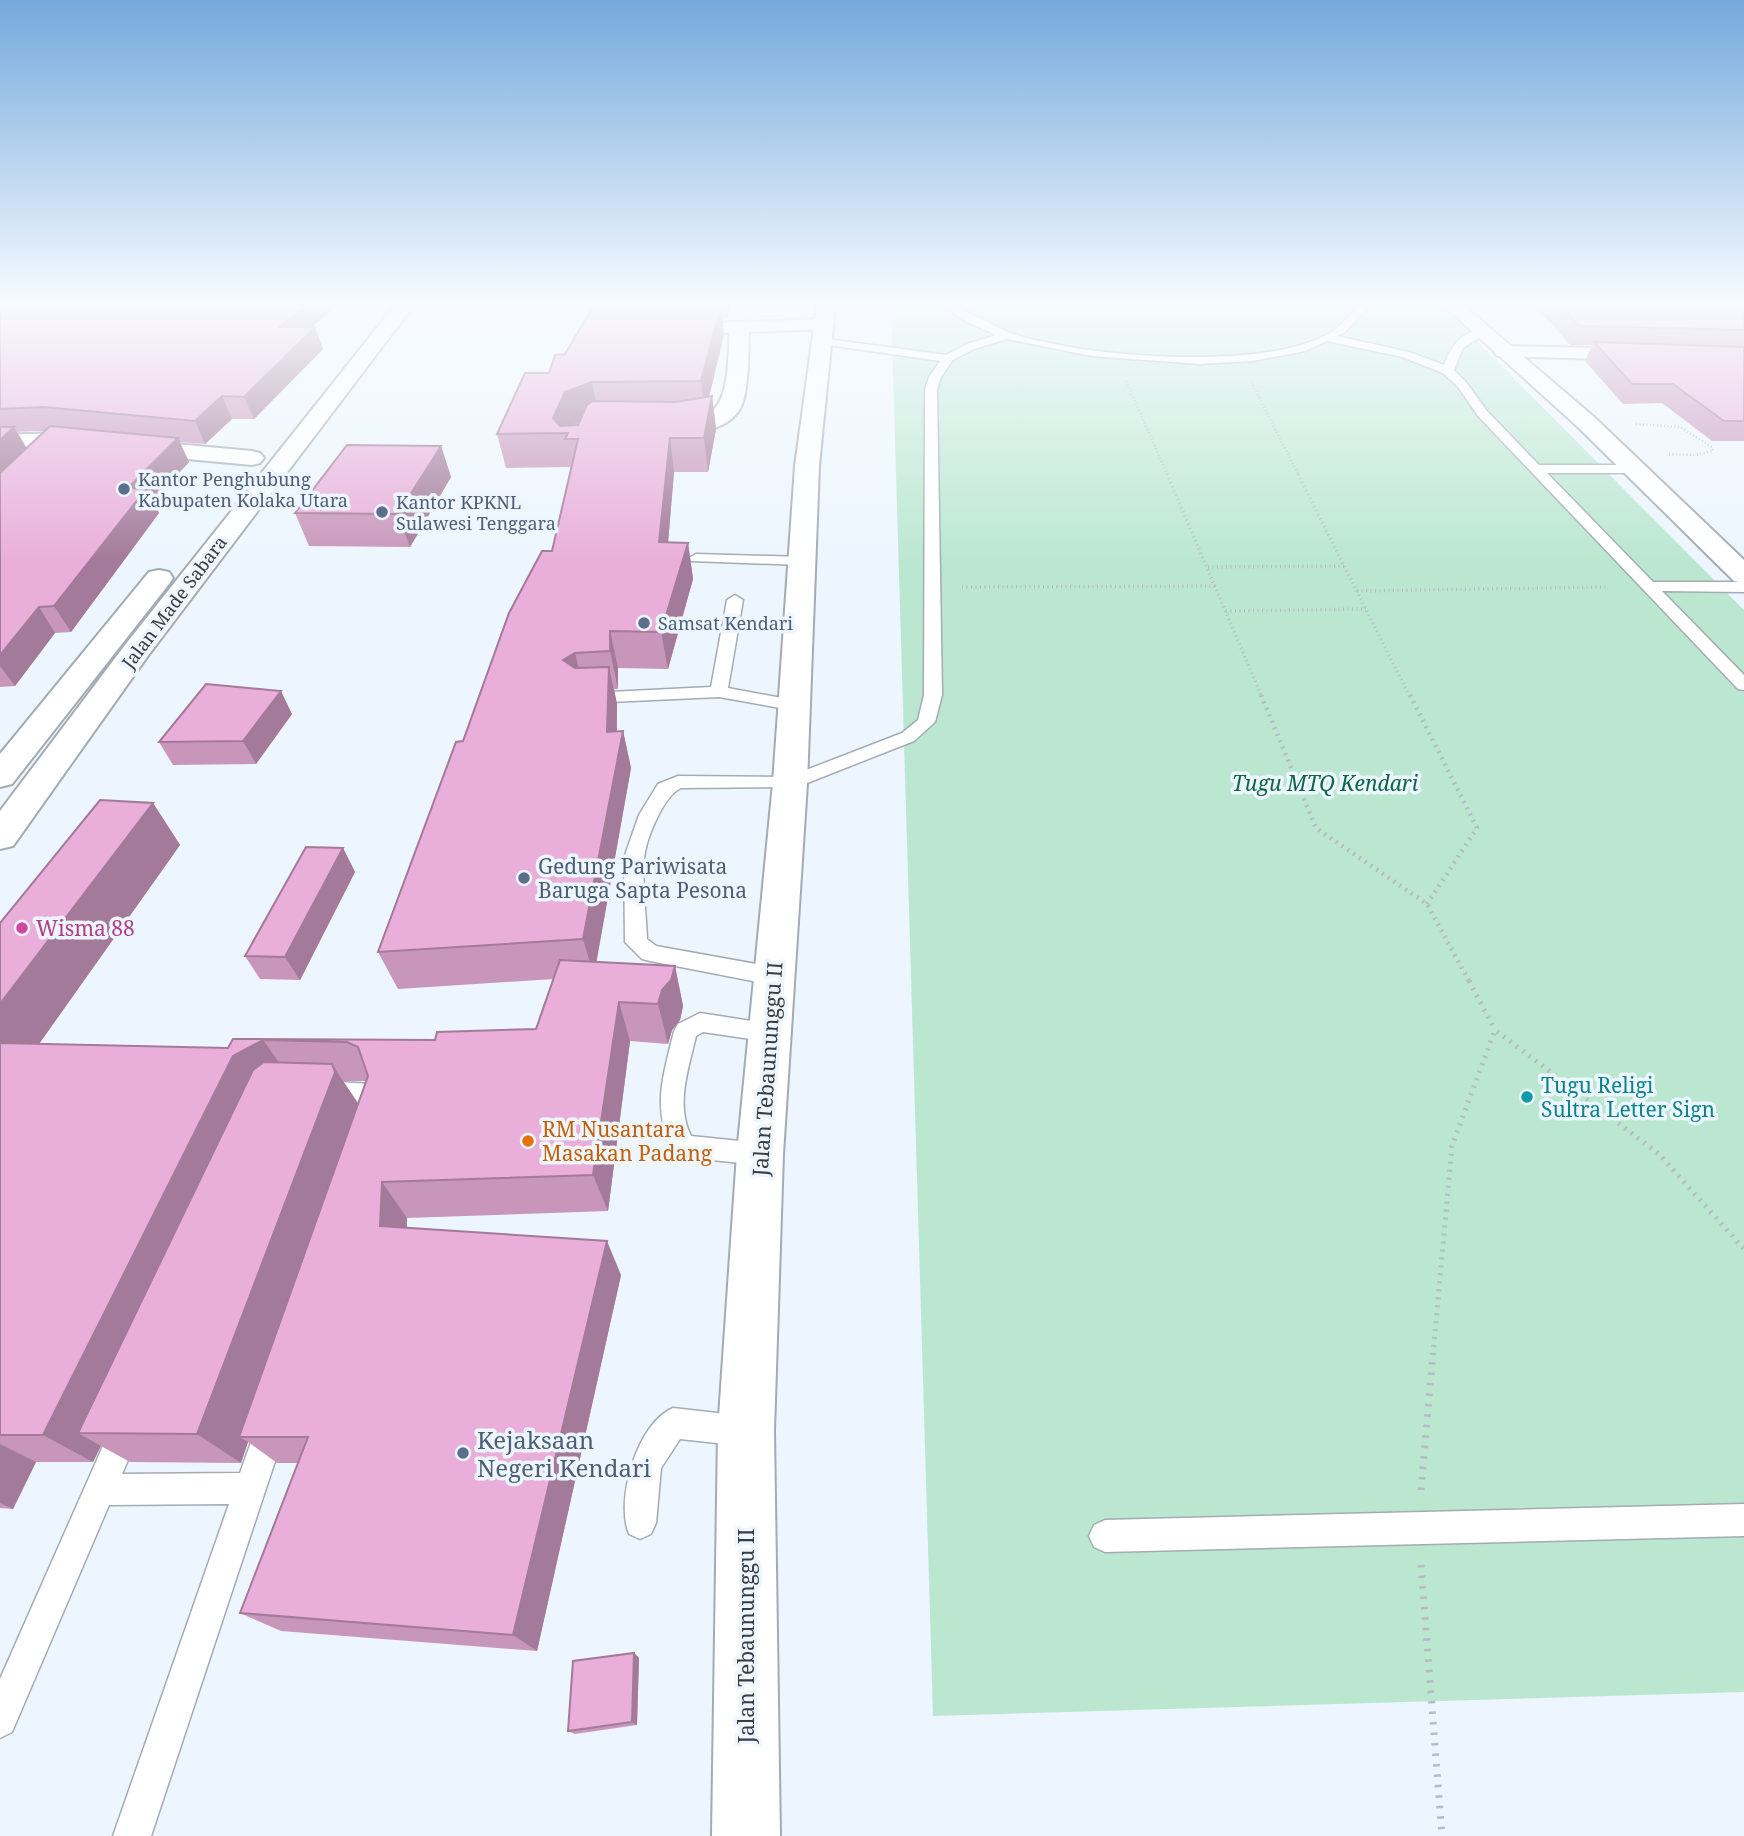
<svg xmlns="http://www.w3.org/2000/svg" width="1744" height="1836" viewBox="0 0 1744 1836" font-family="'Noto Serif',serif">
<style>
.green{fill:#bbe7d1}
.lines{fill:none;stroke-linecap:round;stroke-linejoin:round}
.service-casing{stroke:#a3abb3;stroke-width:3}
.minor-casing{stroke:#a3abb3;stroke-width:4}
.tertiary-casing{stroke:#a3abb3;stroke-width:4}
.path-far4{stroke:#b5bcc2;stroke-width:2.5;stroke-dasharray:1 2.5;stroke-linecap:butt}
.path-far3{stroke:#b5bcc2;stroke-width:3.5;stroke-dasharray:1 3.5;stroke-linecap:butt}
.path-far2{stroke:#b5bcc2;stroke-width:4.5;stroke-dasharray:2 5;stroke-linecap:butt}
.path-far1{stroke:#b5bcc2;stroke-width:5;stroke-dasharray:2 6;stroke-linecap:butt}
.path{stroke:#b5bcc2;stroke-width:7;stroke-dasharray:2.5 8;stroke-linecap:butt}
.service{fill:#fff;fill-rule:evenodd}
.minor{fill:#fff;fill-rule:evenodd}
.tertiary{fill:#fff;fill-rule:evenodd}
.wall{fill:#c896bb;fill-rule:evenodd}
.shaded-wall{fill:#a37a99}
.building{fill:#e9afda;stroke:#a37a99;stroke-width:2}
.service-dot{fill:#5c6f8a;stroke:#edf6fe;stroke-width:2.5}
.hotel-dot{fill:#d1479c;stroke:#edf6fe;stroke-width:2.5}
.culture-dot{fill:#0f9aa8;stroke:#edf6fe;stroke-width:2.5}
.food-dot{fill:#e8710a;stroke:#edf6fe;stroke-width:2.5}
.labels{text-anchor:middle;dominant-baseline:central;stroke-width:7;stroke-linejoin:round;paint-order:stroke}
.far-service-label{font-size:18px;fill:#4e5e75;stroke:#edf6fe;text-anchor:start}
.far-street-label{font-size:18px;fill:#3a3d40;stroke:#edf6fe}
.park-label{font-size:21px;font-style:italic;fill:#0b6546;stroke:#edf6fe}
.service-label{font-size:21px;fill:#4e5e75;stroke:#edf6fe;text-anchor:start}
.hotel-label{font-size:21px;fill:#b23c85;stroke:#edf6fe;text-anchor:start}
.street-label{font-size:21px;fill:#3a3d40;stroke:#edf6fe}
.culture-label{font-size:21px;fill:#0d838f;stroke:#edf6fe;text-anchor:start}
.food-label{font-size:21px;fill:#c56008;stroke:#edf6fe;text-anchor:start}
.near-service-label{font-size:24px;fill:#4e5e75;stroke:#edf6fe;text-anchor:start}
</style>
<rect width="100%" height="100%" fill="#edf6fe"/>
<!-- green -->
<polygon class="green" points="891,305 1441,305 1744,610 1744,1692 933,1716"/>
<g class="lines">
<!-- service casing -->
<g class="service-casing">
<g id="service">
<path d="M942,305C960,304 994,328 1014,334C1083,357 1278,374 1337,328C1345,321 1352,312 1360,305H1370L1344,333L1337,336L1409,352L1444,365C1450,347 1464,328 1486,330V334L1463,348L1454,370L1466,382L1487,411L1539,465H1634L1641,469L1634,473H1547L1653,582H1744V592L1662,591L1744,675V690L1738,689L1478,416L1458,387L1443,373L1402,357L1327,341L1305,351L1253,361L1199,364L1091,356L1007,339L974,349L953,360L941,377L937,390L942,695L935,722L914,741L797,787L681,788C663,796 645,841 644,860C642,886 646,913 647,939L656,946L773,967L781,970L784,976L781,982L773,985L650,961L642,959L625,942L624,858L639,815L658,784L678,776L788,777L902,733L918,720L924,695L925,390L929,377L940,361L821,344L816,341L821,338L946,355L967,344L996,335L965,321Z"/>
<polygon points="696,554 802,557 809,561 802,565 691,561 689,558"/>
<polygon points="735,595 743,600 728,688 798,701 801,705 798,709 792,710 719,697 589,703 580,698 589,693 711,687 727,600"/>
<path d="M700,1013L771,1024L779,1026L783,1033L779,1040L771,1042L703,1032L696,1036C689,1067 675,1105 691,1136L760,1143L769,1146L773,1154L769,1162L760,1165L683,1157L674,1154C651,1109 663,1077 674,1031L678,1024Z"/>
<polygon points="322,1081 371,1084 380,1087 389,1112 386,1119 377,1123 368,1119 362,1104 313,1098 310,1091 313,1084"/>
<path d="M673,1408L744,1416L755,1420L759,1431L755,1442L744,1446L680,1439L661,1468L656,1523L651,1534L640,1539L629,1534C615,1500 637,1423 673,1408Z"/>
<polygon points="271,1413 282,1417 286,1428 151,1836 113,1836 229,1504 109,1505 12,1732 0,1738 0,1679 115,1419 126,1415 137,1419 141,1430 122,1474 240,1473 260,1417"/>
<polygon points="1744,1504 1744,1536 1105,1552 1094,1547 1089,1536 1094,1525 1105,1520"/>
</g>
</g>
<!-- minor casing -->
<g class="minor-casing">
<g id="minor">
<path d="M823,319L830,321L833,325L830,329L749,332C748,353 749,377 744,398C736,435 683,436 654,429L651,424L654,419C668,416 683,420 698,417C732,413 727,359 730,333L710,331L707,327L710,323Z"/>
<polygon points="1504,346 1744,351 1744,363 1497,356 1494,352 1497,348"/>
<polygon points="56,433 252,451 260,453 264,458 260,463 252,465 56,447 0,449 0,435"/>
</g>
</g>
<!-- tertiary casing -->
<g class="tertiary-casing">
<g id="tertiary">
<polygon points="395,305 414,305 147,657 13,846 0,849 0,811 125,645"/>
<polygon points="817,305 835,305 819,466 807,783 783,1154 774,1431 780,1836 712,1836 718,1431 737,1154 773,783 795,466"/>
<polygon points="1443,305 1463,305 1594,417 1744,560 1744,583 1734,581 1578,427"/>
<polygon points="159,570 169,572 173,578 169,584 12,784 0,787 0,754 149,572"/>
</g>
</g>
<!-- path-far4 -->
<g class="path-far4">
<polyline points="1126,381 1168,476"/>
<polyline points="1251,382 1299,476"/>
<polyline points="1636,424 1680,427 1712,447 1713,451 1696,455 1668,454"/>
</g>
<!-- path-far3 -->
<g class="path-far3">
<polyline points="1167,474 1262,697"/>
<polyline points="1298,474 1410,697"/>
<polyline points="1208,567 1344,566"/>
<polyline points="962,587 1216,586"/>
<polyline points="1357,591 1608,587"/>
<polyline points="1226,611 1366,609"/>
</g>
<!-- path-far2 -->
<g class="path-far2">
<polyline points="1261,695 1316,828 1427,904 1470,983"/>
<polyline points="1410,695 1477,828 1427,904"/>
</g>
<!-- path-far1 -->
<g class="path-far1">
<polyline points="1469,981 1495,1030"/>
<polyline points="1433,1355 1452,1146 1495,1030 1659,1154 1744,1249"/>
</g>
<!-- path -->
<g class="path">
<polyline points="1421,1490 1433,1353"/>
<polyline points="1421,1565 1442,1836"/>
</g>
<!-- service -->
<use href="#service" class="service"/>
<!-- minor -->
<use href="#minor" class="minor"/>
<!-- tertiary -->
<use href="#tertiary" class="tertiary"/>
</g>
<!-- wall -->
<g class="wall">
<path d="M0,305H337L312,327L323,349L254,419H232L205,444L179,442L189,462L153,501L159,513L71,632L55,633L15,686L0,687ZM35,431H45L27,448L17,432Z"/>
<path d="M636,305H731L727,318L722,319L724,335L709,397L712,396L716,429L708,472H674L668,543H688L693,579L668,669L618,668V689H614L617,704V731H623L631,768L596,962L675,966L683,1006L680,1020L672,1030L668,1044L630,1041L608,1211L407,1218V1228L621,1275L537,1651L281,1631L240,1613L298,1463H277L248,1442L241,1463L130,1462L101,1446L93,1462H36L13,1509L0,1508V923L153,803L180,845L39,1044L228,1048L233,1039L435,1040L536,1029L554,979L398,989L378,952L463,741L552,551L571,467L506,468L497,434L565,354ZM343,1081H367L359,1104Z"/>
<polygon points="1531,305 1744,305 1744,441 1712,441 1662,403 1623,404 1585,361 1592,345 1570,345 1553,325"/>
<polygon points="441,446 451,477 410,547 309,546 295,513"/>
<polygon points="292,714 256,764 173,765 159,742"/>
<polygon points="343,848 355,872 300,980 260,979 245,956"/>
<polygon points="634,1653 639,1658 637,1725 575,1734 568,1731"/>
</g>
<!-- shaded-wall -->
<g class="shaded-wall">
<polygon points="306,305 337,305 288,348 280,327"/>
<polygon points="721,305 724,335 705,413 701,381"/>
<polygon points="726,305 731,305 727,318"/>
<polygon points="315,327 323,349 254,419 244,397"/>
<polygon points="592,382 598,414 572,425 568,433 557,433 553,418 565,392"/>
<polygon points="222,396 232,419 205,444 195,421"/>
<polygon points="712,396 716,429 708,472 704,438"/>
<polygon points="14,427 28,451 0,477 0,440"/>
<polygon points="178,438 189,462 153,501 159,513 71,632 54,606 128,488"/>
<polygon points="670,438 674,472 665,578 659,542"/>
<polygon points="441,446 451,477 410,547 398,514"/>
<polygon points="688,543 693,579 668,669 661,632"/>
<polygon points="39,607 55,633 15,686 0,666 0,655"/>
<polygon points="610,631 618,668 618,689 610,651"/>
<polygon points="575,653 584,690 563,660"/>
<polygon points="609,667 617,704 616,767 623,731 631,768 594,976 583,939 607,732"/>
<polygon points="281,691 292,714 256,764 243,741"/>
<polygon points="153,803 180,845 12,1082 0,1070 0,1004"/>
<polygon points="343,848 355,872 300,980 285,957"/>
<polygon points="675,966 683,1006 680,1020 672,1030 668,1044 658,1004 662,990"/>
<polygon points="619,1002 630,1041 608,1211 593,1175"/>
<polygon points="263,1040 291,1079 78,1433 101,1446 93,1462 43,1435 233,1056"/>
<polygon points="332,1064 360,1107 239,1437 248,1442 241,1463 197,1434"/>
<polygon points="382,1182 407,1218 406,1261 380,1226"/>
<polygon points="607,1241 621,1275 537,1651 513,1635"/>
<polygon points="0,1444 36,1462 13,1509 0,1503"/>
<polygon points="634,1653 639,1658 637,1725 632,1722"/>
</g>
<!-- building -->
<g class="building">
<polygon points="0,305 306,305 280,327 315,327 244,397 222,396 195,421 43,407 0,409"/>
<polygon points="594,305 721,305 701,381 592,382 565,392 553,418 560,426 578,425 587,405 593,401 675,402 712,396 704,438 670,438 659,542 688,543 661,632 610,631 610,651 575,653 563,660 575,668 609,667 607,732 623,731 583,939 378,952 456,742 463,741 509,613 542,551 552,551 578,439 565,439 568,433 497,434 525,373 549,373 555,355 565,354"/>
<polygon points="1559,305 1744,305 1744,330 1579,326"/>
<polygon points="1594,342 1744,347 1744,421 1724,421 1673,384 1632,384"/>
<polygon points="50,426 178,438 128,488 146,489 54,606 39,607 0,655 0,473"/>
<polygon points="0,427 14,427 0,440"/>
<polygon points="347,445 441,446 398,514 295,513"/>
<polygon points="206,684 281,691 243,741 159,742"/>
<polygon points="100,800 153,803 0,1004 0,923"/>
<polygon points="306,847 343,848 285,957 245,956"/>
<polygon points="560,960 675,966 671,980 662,990 658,1004 619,1002 593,1175 382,1182 380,1226 607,1241 513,1635 240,1613 308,1437 239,1437 368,1076 358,1047 347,1042 263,1040 233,1056 43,1435 0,1435 0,1043 228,1048 233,1039 435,1040 437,1032 536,1029"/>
<polygon points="264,1062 332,1064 335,1072 197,1434 78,1433 253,1070"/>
<polygon points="634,1653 632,1722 568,1731 573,1661"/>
</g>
<!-- sky -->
<linearGradient id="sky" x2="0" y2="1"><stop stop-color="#75a9db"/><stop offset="0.54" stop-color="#f7fbff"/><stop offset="1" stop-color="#f7fbff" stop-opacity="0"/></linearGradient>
<rect width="1744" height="562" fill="url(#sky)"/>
<!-- markers -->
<g class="service-dot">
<circle cx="124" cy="489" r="7"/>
<circle cx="382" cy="512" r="7"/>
<circle cx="644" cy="623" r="7"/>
<circle cx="524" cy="878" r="7"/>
<circle cx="463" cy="1453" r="7"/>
</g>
<circle class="hotel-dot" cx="22" cy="928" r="7"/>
<circle class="culture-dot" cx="1527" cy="1097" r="7"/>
<circle class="food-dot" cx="528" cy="1141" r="7"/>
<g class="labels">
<!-- far-service labels -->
<g class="far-service-label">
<text x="138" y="479">Kantor Penghubung<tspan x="138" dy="21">Kabupaten Kolaka Utara</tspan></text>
<text x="396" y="502">Kantor KPKNL<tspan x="396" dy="21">Sulawesi Tenggara</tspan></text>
<text x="658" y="623">Samsat Kendari</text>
</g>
<!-- far-street labels -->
<g class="far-street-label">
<text transform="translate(174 602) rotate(-53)">Jalan Made Sabara</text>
</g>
<!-- park labels -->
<g class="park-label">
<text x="1325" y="783">Tugu MTQ Kendari</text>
</g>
<!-- service labels -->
<g class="service-label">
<text x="538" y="866">Gedung Pariwisata<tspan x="538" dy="24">Baruga Sapta Pesona</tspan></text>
</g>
<!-- hotel labels -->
<g class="hotel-label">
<text x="36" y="928">Wisma 88</text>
</g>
<!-- street labels -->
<g class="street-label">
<text transform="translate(767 1069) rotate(-86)">Jalan Tebaununggu II</text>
<text transform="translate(746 1636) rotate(-90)">Jalan Tebaununggu II</text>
</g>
<!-- culture labels -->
<g class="culture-label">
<text x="1541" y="1085">Tugu Religi<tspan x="1541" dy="24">Sultra Letter Sign</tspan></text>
</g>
<!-- food labels -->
<g class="food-label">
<text x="542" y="1129">RM Nusantara<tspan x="542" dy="24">Masakan Padang</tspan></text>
</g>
<!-- near-service labels -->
<g class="near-service-label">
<text x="477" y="1439">Kejaksaan<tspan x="477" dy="28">Negeri Kendari</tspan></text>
</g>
</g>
</svg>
